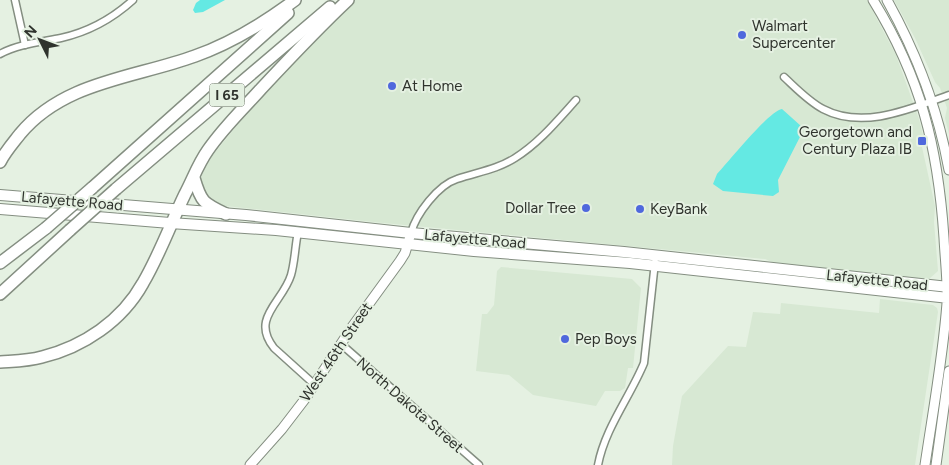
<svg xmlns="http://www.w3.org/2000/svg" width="949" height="465" viewBox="0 0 949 465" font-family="Figtree,sans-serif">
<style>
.built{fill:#d7e8d3}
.water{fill:#64e9e3}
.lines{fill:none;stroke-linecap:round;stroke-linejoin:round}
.street-casing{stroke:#848e81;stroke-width:9}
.secondary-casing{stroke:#848e81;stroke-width:11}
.primary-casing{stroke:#848e81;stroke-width:12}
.highway-casing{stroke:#848e81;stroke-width:14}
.street{stroke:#fff;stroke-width:6}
.secondary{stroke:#fff;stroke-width:9}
.primary{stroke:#fff;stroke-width:10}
.highway{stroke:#fff;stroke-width:11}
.highway-bridge-casing{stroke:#848e81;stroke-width:14;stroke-linecap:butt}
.highway-bridge{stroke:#fff;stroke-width:11}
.poi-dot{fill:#4f68dd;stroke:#e5f1e2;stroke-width:2}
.labels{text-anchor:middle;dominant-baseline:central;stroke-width:4;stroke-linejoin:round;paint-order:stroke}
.shield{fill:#e5f1e2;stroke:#666c63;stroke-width:1}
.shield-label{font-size:14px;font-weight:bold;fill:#2f332d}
.poi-label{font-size:15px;fill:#2f332d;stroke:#e5f1e2;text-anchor:start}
.street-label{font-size:15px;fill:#2f332d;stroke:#e5f1e2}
</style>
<rect width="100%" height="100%" fill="#e5f1e2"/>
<!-- built -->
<g class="built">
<polygon points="354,0 867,0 896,55 919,119 923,135 922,147 935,206 934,222 938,271 929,279 876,276 779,265 765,259 383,223 216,205 205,196 200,181 205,167 212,156 248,112 331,22"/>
<polygon points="894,0 949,0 949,134 945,118 947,108 940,88 935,82 915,38"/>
<polygon points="501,267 632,279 641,288 633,368 628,368 625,388 620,391 605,391 596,406 533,395 509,375 476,371 482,314 487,314 494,305 497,271"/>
<polygon points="880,299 933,305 937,308 938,312 915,465 672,465 673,446 682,396 728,346 746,347 753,312 780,314 781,303 879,313"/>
</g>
<!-- water -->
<g class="water">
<polygon points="200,0 225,0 203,12 195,13 193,10 196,3"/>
<path d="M782,109L801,126L802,133L778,180L779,192L773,196L723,191L713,184L717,174C730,160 768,112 782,109Z"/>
</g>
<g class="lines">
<!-- street casing -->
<g class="street-casing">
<g id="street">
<polyline points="15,0 25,45"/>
<path d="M0,54C18,44 41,42 61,38C88,32 112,19 133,0"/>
<path d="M784,77C796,88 808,101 823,109C863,130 910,109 949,95"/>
<path d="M298,232C295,246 295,261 291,275C283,302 250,318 274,348L315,385"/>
<path d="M411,233C416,214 438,185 457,179C477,172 496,170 515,158C539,143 557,121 576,100"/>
<polyline points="341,344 479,465"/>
<path d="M598,465C605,428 630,397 644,363L655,262"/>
</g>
</g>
<!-- secondary casing -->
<g class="secondary-casing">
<g id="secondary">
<path d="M873,0C921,78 938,147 944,238C945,259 948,281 947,303C943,357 933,411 925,465"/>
<path d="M887,0C917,54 938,109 949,170"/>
<polyline points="250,465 282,429 305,399 352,327 400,261 405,253 411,233"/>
<polyline points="936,465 949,371"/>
</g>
</g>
<!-- primary casing -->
<g class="primary-casing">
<g id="primary">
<polyline points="0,195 246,215 411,233 624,252 949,287"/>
<polyline points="0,209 170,223 276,230 474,251 630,263 949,298"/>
</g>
</g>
<!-- highway casing -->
<g class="highway-casing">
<g id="highway">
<path d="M0,162C5,152 13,143 20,134C64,81 135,78 195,56C232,43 264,23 295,0"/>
<path d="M194,178C201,202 203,203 226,214"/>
<polyline points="92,188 288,13"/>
<polyline points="116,189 330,7"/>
<polyline points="0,263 46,228"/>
<polyline points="0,294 70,230"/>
<path d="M0,362C14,361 28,361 42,357C83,347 122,321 143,283C159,256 171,223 185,194C193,179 198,164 208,150C223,128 242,110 260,90C289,59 317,29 348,0"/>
</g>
</g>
<!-- street -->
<use href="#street" class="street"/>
<!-- secondary -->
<use href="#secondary" class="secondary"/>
<!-- primary -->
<use href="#primary" class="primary"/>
<!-- highway -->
<use href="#highway" class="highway"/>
<!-- highway-bridge casing -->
<g class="highway-bridge-casing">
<g id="highway-bridge">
<polyline points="46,228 92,188"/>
<polyline points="70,230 116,189"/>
</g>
</g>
<!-- highway-bridge -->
<use href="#highway-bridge" class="highway-bridge"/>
</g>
<!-- markers -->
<g class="poi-dot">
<circle cx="742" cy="35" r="5"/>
<circle cx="392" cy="86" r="5"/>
<rect x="917" y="136" width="10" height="10" rx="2.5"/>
<circle cx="586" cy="208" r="5"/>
<circle cx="640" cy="209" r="5"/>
<circle cx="565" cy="339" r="5"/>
</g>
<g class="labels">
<!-- shield labels -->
<rect class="shield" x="209.5" y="83.5" width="35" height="23" rx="4"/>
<g class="shield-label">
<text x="227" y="95">I 65</text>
</g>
<!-- poi labels -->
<g class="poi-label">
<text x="752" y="26">Walmart<tspan x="752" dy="17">Supercenter</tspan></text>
<text x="402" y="86">At Home</text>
<text x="912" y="132" text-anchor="end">Georgetown and<tspan x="912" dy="17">Century Plaza IB</tspan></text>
<text x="576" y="208" text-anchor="end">Dollar Tree</text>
<text x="650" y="209">KeyBank</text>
<text x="575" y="339">Pep Boys</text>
</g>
<!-- street labels -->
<g class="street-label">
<text transform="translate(72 201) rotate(5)">Lafayette Road</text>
<text transform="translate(475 239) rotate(5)">Lafayette Road</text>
<text transform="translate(877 280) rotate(6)">Lafayette Road</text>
<text transform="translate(336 352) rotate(-56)">West 46th Street</text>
<text transform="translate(410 405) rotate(41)">North Dakota Street</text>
</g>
</g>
<!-- north arrow -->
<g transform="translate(40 40) rotate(312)" stroke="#e5f1e2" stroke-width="4" paint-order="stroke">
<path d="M0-4L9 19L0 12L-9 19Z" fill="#2f332d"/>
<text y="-8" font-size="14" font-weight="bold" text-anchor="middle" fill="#2f332d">N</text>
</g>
</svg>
